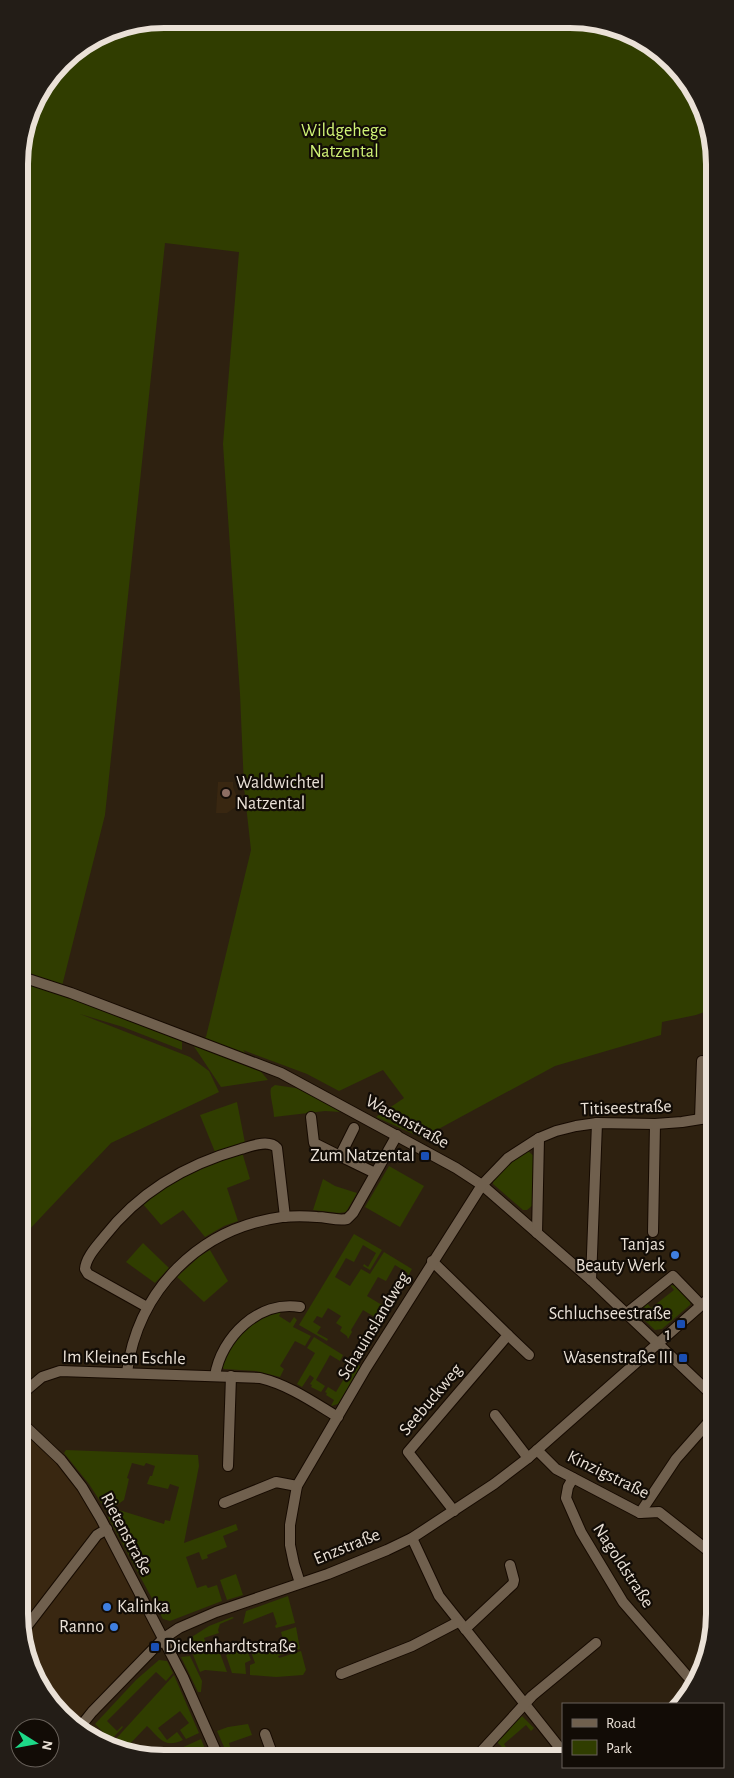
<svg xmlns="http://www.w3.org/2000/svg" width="734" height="1778" viewBox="0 0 734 1778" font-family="'Alegreya Sans',sans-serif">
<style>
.built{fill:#392711}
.green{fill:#303d00}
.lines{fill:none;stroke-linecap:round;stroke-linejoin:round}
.minor-casing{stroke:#160a00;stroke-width:12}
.minor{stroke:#70604e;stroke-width:10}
.education-dot{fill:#8d6e63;stroke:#120c06;stroke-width:2}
.transit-dot{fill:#1a4fb4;stroke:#120c06;stroke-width:2}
.shop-dot{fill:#3f7fe0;stroke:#120c06;stroke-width:2}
.labels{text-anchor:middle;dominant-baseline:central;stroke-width:4.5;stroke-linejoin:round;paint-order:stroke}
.park-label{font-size:18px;fill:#d0f276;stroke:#120c06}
.poi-label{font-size:18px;fill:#eae1d7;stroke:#120c06;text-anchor:end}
.street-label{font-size:18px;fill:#eae1d7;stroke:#120c06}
.rim{fill:none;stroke:#eae1d7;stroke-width:6}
</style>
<rect width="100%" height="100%" fill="#2e2110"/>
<!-- built -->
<g class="built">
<polygon points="218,782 233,782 233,787 240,804 227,813 216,813"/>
<polygon points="23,1423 61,1460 107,1529 164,1638 80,1727 61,1717 24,1652"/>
</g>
<!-- green -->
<g class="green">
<polygon points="163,19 599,21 666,55 710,126 713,1009 696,1015 662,1022 661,1035 555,1066 422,1138 376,1117 404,1098 383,1070 339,1091 307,1074 243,1050 268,1080 221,1087 193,1045 206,1037 251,850 244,787 240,694 223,444 239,252 165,243 105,815 62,986 182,1041 182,1050 123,1027 80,1014 190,1057 209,1071 219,1092 111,1143 27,1232 22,1254 22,1174 32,1126 24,1152 22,1150 22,989 24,969 22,967 19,154 34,99 68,55 108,30"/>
<path d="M275,1085L302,1089L342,1112L325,1111L274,1117C274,1108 269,1094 271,1088Z"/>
<polygon points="237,1102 245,1143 215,1152 200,1115"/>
<path d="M528,1151L535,1157L533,1205L527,1210H523L493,1184V1180C501,1170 514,1153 528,1151Z"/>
<path d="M242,1152L250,1179L227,1188L238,1221L224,1226L205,1237L183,1210L161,1225L142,1203C170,1178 207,1165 242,1152Z"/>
<polygon points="389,1166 424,1186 400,1227 365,1207"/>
<polygon points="323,1179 335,1186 357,1193 346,1212 339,1213 313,1210"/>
<polygon points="354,1234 382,1250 370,1270 363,1266 364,1264 368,1267 376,1253 363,1245 354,1262 346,1258 335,1277 350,1286 361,1269 370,1274 384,1252 412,1269 401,1288 395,1284 400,1286 408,1273 395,1265 386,1281 378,1277 367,1296 382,1305 387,1298 389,1302 387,1316 383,1314 374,1328 378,1319 363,1310 351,1330 352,1332 348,1339 347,1336 340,1331 342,1327 336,1323 341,1316 328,1308 322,1318 317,1316 313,1322 321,1327 317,1333 328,1339 327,1341 299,1325"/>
<polygon points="143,1243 169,1268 155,1283 126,1262"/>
<polygon points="210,1250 228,1281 204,1302 177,1277 200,1256"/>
<polygon points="670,1285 677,1286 691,1300 690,1305 662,1329 655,1330 641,1317 640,1311 647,1303 651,1308 674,1290"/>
<path d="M282,1310L279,1316L290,1323L294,1317L297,1320L293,1327L311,1336L305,1346L295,1341L280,1366L284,1369L280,1377L256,1371L224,1369L222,1367C230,1335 253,1319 282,1310Z"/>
<polygon points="314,1337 343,1355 340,1361 330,1355 316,1380 325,1386 321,1392 311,1387 312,1385 310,1384 314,1378 310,1375 302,1387 297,1384 315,1353 307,1348"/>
<polygon points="346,1357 361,1367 338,1404 331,1406 334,1400 326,1395 327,1393 325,1392 328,1387 336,1392 351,1367 343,1362"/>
<polygon points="66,1450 198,1455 199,1466 184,1543 236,1524 238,1530 223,1536 227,1547 207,1555 208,1558 202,1560 199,1552 186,1557 197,1588 206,1585 208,1588 217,1585 222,1601 170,1621 163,1619 108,1517 119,1510 164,1524 165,1520 170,1521 179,1487 170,1484 168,1489 147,1484 150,1476 152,1476 155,1466 146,1463 144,1466 132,1463 127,1478 129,1479 124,1500 107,1512 89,1484 64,1453"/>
<polygon points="236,1574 243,1595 227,1600 220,1580"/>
<polygon points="288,1596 295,1623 276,1628 275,1626 277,1624 273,1612 243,1624 246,1611"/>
<polygon points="232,1617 234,1618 220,1624 218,1630 219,1633 204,1638 209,1651 218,1648 227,1672 205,1670 200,1672 187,1640 209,1626"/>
<polygon points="296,1627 300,1649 278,1656 279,1658 301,1651 306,1670 303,1675 276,1677 250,1675 250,1665 255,1663 250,1649 272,1641 274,1646 284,1643 281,1632"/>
<polygon points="238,1647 240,1652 247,1650 251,1660 245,1663 246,1674 232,1673 226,1655 231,1653 230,1650"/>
<polygon points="190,1656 202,1681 201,1692 198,1692 181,1657"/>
<polygon points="159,1660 167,1661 173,1673 166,1681 156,1672 107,1721 117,1731 122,1726 123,1727 111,1740 95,1724 136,1680"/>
<path d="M174,1675L199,1733L186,1739L180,1730L189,1723L180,1711L158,1728L167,1740L177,1732L183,1740C164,1749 160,1738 147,1726L124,1750L114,1741Z"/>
<polygon points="522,1716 534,1728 531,1731 526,1725 504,1744 511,1755 503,1755 506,1751 497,1742"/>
<polygon points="248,1724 252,1735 229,1743 233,1756 228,1756 217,1731 228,1727"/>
<polygon points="94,1726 110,1742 109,1743 89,1732"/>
<polygon points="201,1739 208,1756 200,1756 198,1753 194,1756 157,1756 161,1752 179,1749"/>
</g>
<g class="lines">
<!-- minor casing -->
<g class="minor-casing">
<g id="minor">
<polyline points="22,977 71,993 281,1073 456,1168 482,1185 591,1280 714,1397"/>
<polyline points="311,1117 314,1143 340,1156"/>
<polyline points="700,1119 702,1061"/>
<polyline points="354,1128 340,1156 375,1173"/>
<polyline points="653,1232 655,1124"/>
<polyline points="537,1233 539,1138"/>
<polyline points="712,1233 713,1117"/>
<polyline points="432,1261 508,1335 408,1452 454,1511"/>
<polyline points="591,1280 597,1123"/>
<path d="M147,1307L88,1274L85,1269C86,1257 97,1246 104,1237C139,1192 187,1164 241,1149C251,1146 269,1139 277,1148L285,1217"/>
<polyline points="627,1313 673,1276 701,1305"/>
<polyline points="508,1335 529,1355"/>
<path d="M127,1372C138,1290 199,1228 282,1217C293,1216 306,1216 317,1217C327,1217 337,1221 347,1219L353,1213L397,1135"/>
<path d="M215,1376C221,1337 259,1300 300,1307"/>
<path d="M23,1393L42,1377L60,1371L260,1378C289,1385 313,1402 338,1417"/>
<polyline points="495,1415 528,1458"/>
<polyline points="23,1424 61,1460 82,1487 101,1519 183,1677 218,1756"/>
<polyline points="537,1450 556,1469 640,1513 659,1512 715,1556"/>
<polyline points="228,1466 231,1376"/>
<polyline points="573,1478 568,1487 566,1498 581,1532 623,1602 695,1685"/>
<polyline points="224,1503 276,1482 297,1486"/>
<polyline points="640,1513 676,1459 714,1416"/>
<polyline points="412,1538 439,1596 563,1752"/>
<polyline points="300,1583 294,1564 290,1545 290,1525 297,1486 366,1368 482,1185 508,1158 539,1138 556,1131 576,1126 597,1123 655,1124 682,1122 713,1117"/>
<polyline points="465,1629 513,1584 514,1580 510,1565"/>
<polyline points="24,1630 97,1535 107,1529"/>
<polyline points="341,1674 412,1646 458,1622"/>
<polyline points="80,1727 92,1712 164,1638 179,1628 216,1612 328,1574 387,1550 412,1538 494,1484 528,1458 714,1294"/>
<polyline points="265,1734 273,1756"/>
<polyline points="478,1755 532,1696 596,1643"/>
</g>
</g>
<!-- minor -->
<use href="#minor" class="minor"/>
</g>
<!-- markers -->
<circle class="education-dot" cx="226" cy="793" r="5"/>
<g class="transit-dot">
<rect x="420" y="1151" width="10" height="10" rx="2.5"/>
<rect x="676" y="1319" width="10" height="10" rx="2.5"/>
<rect x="678" y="1353" width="10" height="10" rx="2.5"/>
<rect x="150" y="1642" width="10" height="10" rx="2.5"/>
</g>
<g class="shop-dot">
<circle cx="675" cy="1255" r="5"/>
<circle cx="107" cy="1607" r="5"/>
<circle cx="114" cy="1627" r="5"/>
</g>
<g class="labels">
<!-- park labels -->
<g class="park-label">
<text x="344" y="131">Wildgehege<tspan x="344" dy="21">Natzental</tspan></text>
</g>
<!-- poi labels -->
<g class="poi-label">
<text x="236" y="783" text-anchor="start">Waldwichtel<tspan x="236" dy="21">Natzental</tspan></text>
<text x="415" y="1156">Zum Natzental</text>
<text x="665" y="1245">Tanjas<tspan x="665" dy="21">Beauty Werk</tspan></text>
<text x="671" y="1314">Schluchseestraße<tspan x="671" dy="21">1</tspan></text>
<text x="673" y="1358">Wasenstraße III</text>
<text x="117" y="1607" text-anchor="start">Kalinka</text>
<text x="104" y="1627">Ranno</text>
<text x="165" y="1647" text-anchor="start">Dickenhardtstraße</text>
</g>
<!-- street labels -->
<g class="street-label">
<text transform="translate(626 1108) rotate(-2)">Titiseestraße</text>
<text transform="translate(407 1122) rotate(29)">Wasenstraße</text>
<text transform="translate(374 1326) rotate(-59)">Schauinslandweg</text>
<text transform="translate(124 1358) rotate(1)">Im Kleinen Eschle</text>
<text transform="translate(431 1400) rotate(-50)">Seebuckweg</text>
<text transform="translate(608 1475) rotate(26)">Kinzigstraße</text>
<text transform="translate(126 1534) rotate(62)">Rietenstraße</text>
<text transform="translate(347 1547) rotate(-22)">Enzstraße</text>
<text transform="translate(623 1566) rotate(57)">Nagoldstraße</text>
</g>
</g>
<!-- crop -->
<path d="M0 0H734V1778H0ZM164 28H570A136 136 0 0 1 706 164V1614A136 136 0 0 1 570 1750H164A136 136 0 0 1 28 1614V164A136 136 0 0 1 164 28Z" fill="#231d17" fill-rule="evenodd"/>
<path class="rim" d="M164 28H570A136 136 0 0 1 706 164V1614A136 136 0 0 1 570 1750H164A136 136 0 0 1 28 1614V164A136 136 0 0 1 164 28Z"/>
<!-- legend -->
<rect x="562" y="1703" width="162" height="65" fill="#120c06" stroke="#68615a"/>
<rect x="572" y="1719" width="25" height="8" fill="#70604e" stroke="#68615a"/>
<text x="606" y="1728" font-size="15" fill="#eae1d7">Road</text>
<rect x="572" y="1740" width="25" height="15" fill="#303d00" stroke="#68615a"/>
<text x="606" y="1753" font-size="15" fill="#eae1d7">Park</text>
<!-- north arrow -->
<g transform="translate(35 1743) rotate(101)"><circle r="24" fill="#120c06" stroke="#68615a"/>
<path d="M0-4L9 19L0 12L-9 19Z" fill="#1dd988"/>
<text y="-8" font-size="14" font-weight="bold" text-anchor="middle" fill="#eae1d7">N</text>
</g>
</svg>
